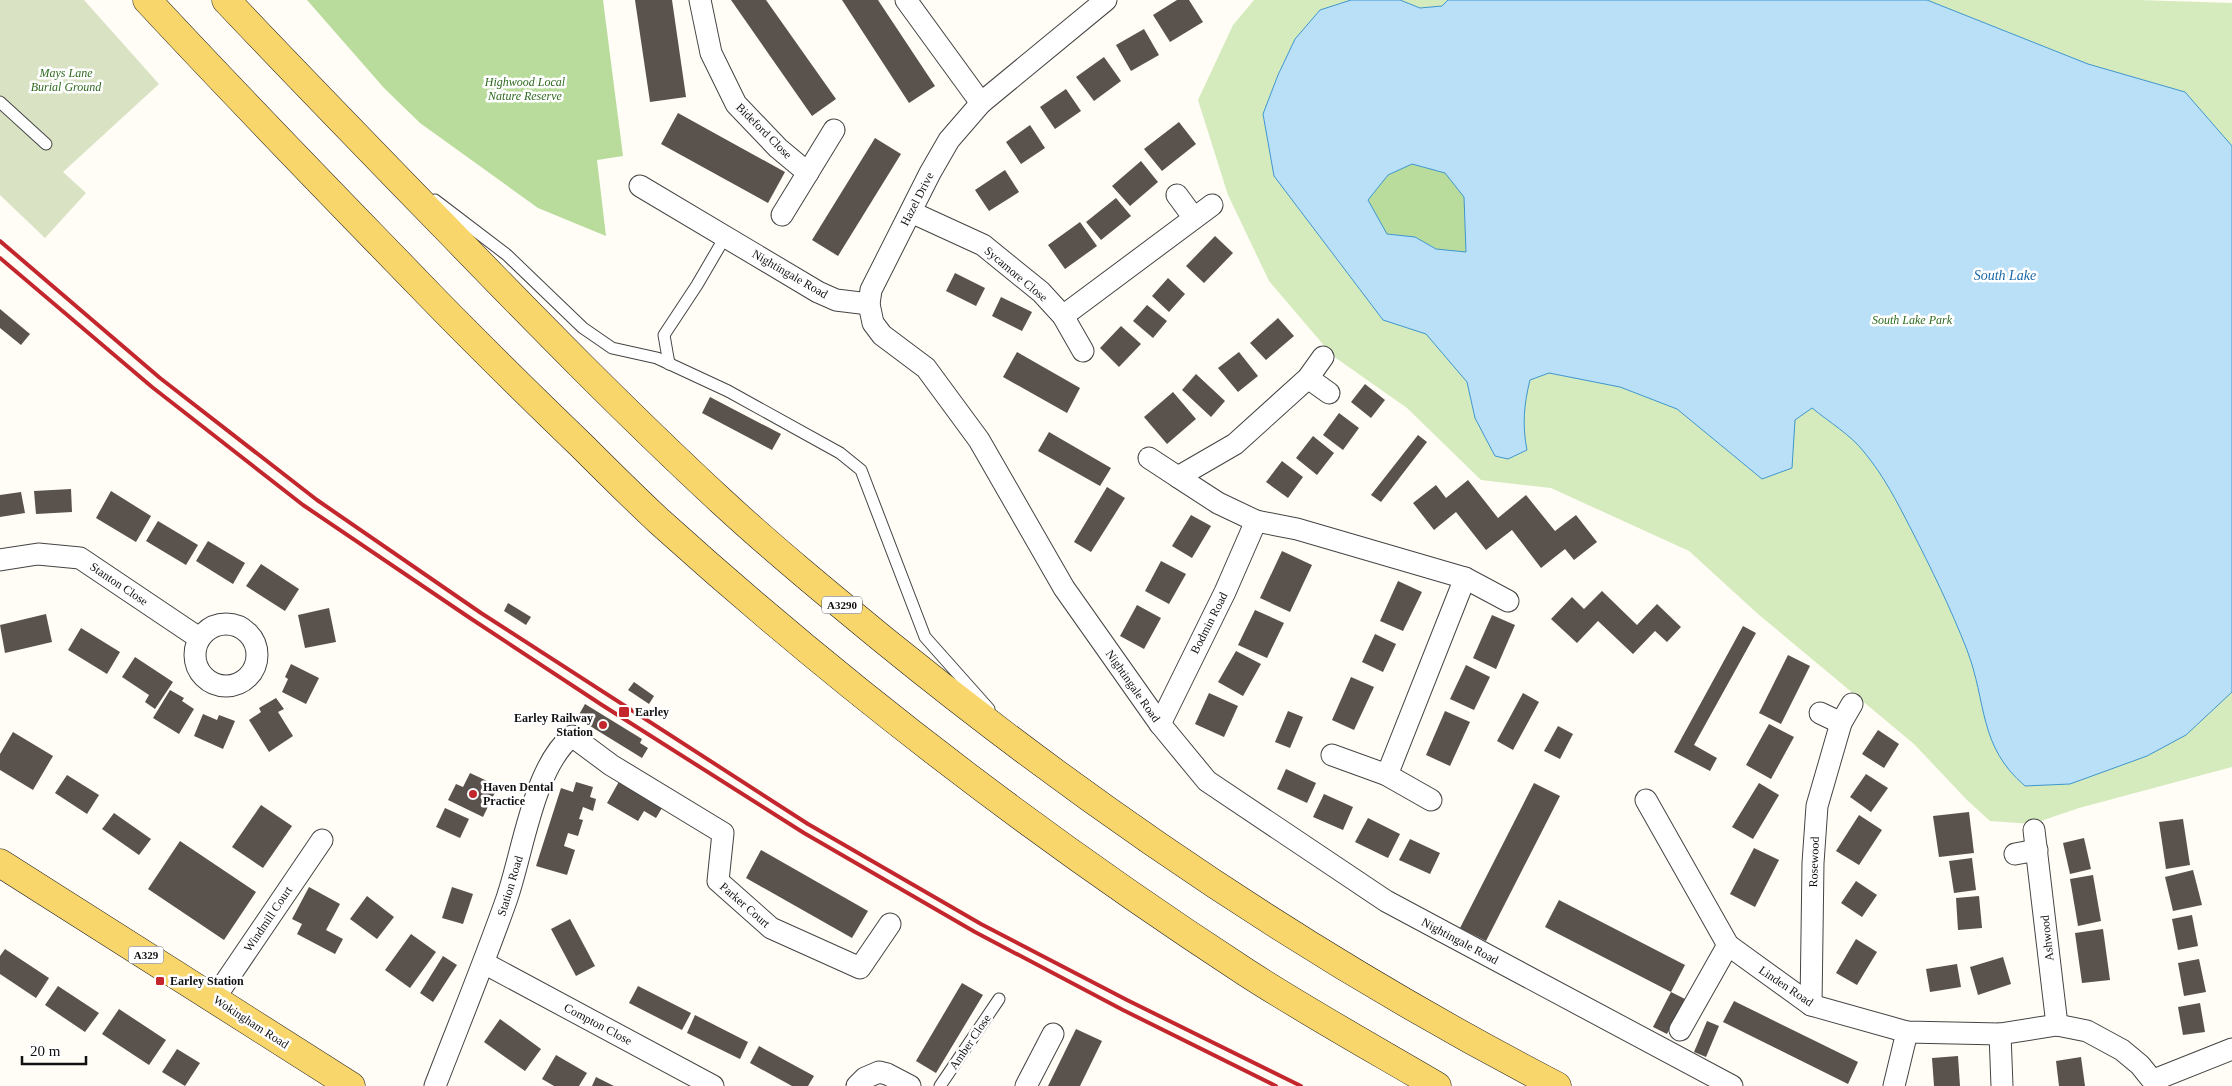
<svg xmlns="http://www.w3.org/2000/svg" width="2232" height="1086" viewBox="0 0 2232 1086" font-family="Georgia,serif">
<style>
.green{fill:#d5ebbd}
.forest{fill:#b9dc9c}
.cemetery{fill:#d9e3c4}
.water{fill:#b9e0f7;stroke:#3f96cf;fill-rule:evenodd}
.building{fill:#5a524d}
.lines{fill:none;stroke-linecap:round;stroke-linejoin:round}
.service-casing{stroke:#444;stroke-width:13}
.minor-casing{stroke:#444;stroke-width:23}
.primary-casing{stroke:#222;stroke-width:29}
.service{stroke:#fff;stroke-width:11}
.minor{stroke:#fff;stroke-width:21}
.primary{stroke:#f9d66b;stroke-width:28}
.rail{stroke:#c4262e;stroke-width:4}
.poi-dot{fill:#c4262e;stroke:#fff;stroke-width:2}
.labels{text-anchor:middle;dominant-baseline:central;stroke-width:5;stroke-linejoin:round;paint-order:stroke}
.shield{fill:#fff;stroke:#585858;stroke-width:1}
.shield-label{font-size:11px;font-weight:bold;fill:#111}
.park-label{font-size:12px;font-style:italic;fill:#2f6b1f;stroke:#fff}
.street-label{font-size:12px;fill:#111;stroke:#fff}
.poi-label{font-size:12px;font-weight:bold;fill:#111;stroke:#fff;text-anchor:start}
.water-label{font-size:14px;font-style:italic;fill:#1768a6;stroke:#fff}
</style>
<rect width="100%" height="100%" fill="#fffdf5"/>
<!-- green -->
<polygon class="green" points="1254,0 2138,0 2232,3 2232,767 2079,808 2032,824 1990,821 1967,800 1914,744 1758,614 1689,551 1551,488 1481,480 1407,408 1333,356 1269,281 1228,195 1198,100 1233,25"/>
<!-- forest -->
<g class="forest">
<polygon points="307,0 603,0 623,156 597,160 606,236 538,208 420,123 384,88"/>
<polygon points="1412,164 1445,172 1464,197 1466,252 1436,249 1415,237 1387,235 1368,200 1388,175"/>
</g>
<!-- cemetery -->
<polygon class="cemetery" points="0,0 84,0 159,84 63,172 86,193 45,238 0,195"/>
<!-- water -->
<path class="water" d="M1351,0H1400L1420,8L1442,6L1448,0H1927L2088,64L2185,92L2232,146V692L2186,735L2147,756L2070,784L2025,786C1978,746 1987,702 1967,650C1951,609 1931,568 1911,529C1897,502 1884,476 1864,452C1851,435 1829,422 1812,408L1795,420L1792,468L1762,479L1677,409L1620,387L1549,373L1530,380C1524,404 1522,425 1527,450L1508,459L1495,456L1475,418L1467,382L1426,334L1383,320L1274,176L1263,114L1278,75L1295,39L1320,10ZM1412,164L1445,173L1464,197L1466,252L1436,249L1415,237L1387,234L1368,200L1388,175Z"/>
<!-- building -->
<g class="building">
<polygon points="635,0 672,0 686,97 650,102"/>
<polygon points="731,0 766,0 836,99 812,116"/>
<polygon points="842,0 878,0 935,86 909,103"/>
<polygon points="1177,0 1189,0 1203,22 1170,42 1153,15"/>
<polygon points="1144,29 1159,55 1131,71 1116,45"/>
<polygon points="1104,57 1121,81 1094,101 1076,77"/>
<polygon points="1066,89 1081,111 1055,129 1040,107"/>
<polygon points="678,113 785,172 768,203 661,144"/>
<polygon points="1179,122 1196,144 1162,171 1144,149"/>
<polygon points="1030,125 1045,148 1021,164 1006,142"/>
<polygon points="875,138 901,154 838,256 812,240"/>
<polygon points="1141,161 1158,182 1130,206 1112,186"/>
<polygon points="1005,170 1019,192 989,211 975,190"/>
<polygon points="1116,198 1131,216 1101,240 1086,222"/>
<polygon points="1080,222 1097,246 1065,269 1048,245"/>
<polygon points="1215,236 1233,253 1204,283 1186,266"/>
<polygon points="955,273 985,288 976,306 946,291"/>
<polygon points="1168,278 1185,294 1169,312 1152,296"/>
<polygon points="1001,297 1032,312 1022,331 992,316"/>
<polygon points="1147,305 1167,321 1153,338 1133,321"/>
<polygon points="0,309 30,334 21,345 0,328"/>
<polygon points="1278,318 1294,336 1266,360 1250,343"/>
<polygon points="1121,326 1141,344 1119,367 1100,348"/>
<polygon points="1017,352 1080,388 1067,413 1003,377"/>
<polygon points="1239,352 1258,376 1238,392 1218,368"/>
<polygon points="1196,374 1225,401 1211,417 1182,390"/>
<polygon points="1365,384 1385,400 1371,418 1351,402"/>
<polygon points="1173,392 1196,419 1167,444 1144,417"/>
<polygon points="710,397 781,434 772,450 702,413"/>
<polygon points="1339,413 1359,428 1343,450 1323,435"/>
<polygon points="1049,432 1111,468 1100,486 1038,451"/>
<polygon points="1418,435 1427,442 1381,502 1371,495"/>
<polygon points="1313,436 1334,453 1317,475 1296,458"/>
<polygon points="1282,461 1303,477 1288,498 1266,482"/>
<polygon points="1468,480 1498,518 1526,495 1555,531 1576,515 1597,542 1574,560 1565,549 1541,568 1512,530 1486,550 1456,512 1434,530 1413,503 1436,485 1446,498"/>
<polygon points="1107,487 1125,498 1091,552 1074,542"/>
<polygon points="71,489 72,512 36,514 34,491"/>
<polygon points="111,491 151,516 136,542 96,518"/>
<polygon points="21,492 25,513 0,517 0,495"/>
<polygon points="1191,515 1211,526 1192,558 1172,546"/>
<polygon points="158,521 198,545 186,565 146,541"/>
<polygon points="208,541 245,563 233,584 196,561"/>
<polygon points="1282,551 1312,565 1290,612 1260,598"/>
<polygon points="1161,561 1186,574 1169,604 1145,591"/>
<polygon points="261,564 299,589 285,611 246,586"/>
<polygon points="1398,581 1422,592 1403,631 1380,621"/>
<polygon points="1602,591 1637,625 1657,604 1681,627 1667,642 1655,631 1633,654 1598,621 1577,643 1551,619 1572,597 1584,609"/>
<polygon points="508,603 531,617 526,625 504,611"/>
<polygon points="1137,605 1161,618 1144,649 1120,636"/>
<polygon points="329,608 336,642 305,648 298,615"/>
<polygon points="1255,610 1284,623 1267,658 1238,645"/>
<polygon points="46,614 52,642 5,653 0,625"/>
<polygon points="1492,615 1515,625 1496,669 1473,658"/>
<polygon points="1743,626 1756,633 1694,745 1717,758 1710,771 1674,752"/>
<polygon points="81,628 120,652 107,674 68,650"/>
<polygon points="1375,634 1396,644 1383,672 1362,662"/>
<polygon points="1236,651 1261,664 1243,696 1218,682"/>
<polygon points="1788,655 1810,666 1781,724 1759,713"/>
<polygon points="135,657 173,682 155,709 145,702 149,695 122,677"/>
<polygon points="291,664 319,678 306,704 282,692 288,679 285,677"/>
<polygon points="1466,665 1490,677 1474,710 1450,699"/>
<polygon points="1351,677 1374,687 1354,730 1332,720"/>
<polygon points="634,682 654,696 649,704 628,690"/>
<polygon points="170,690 184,698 182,701 194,709 179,734 153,718"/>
<polygon points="1209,693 1238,706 1224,737 1195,724"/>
<polygon points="1523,693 1539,702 1513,750 1497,741"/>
<polygon points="276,698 284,709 278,712 293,736 269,752 249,720 261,712 259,708"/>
<polygon points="585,704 642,739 640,743 648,748 642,758 577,718"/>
<polygon points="1288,711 1303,717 1290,748 1275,742"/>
<polygon points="1445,711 1470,722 1450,766 1426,755"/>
<polygon points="203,714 217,720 219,715 235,721 223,749 194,736"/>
<polygon points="1769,724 1794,737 1771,779 1746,765"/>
<polygon points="1558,726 1573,734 1560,759 1544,751"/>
<polygon points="1878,730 1899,744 1884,768 1862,754"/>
<polygon points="13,732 53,756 33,790 0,770 0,754"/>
<polygon points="1286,769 1316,783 1307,803 1277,789"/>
<polygon points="470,773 498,786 483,817 448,800 456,784 463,787"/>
<polygon points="1866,774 1888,788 1871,812 1850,797"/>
<polygon points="67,775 99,795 87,814 55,793"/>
<polygon points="621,778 653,797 650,801 662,808 656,818 644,811 638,821 607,803"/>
<polygon points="576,782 593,787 590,797 596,799 593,811 583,807 579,819 583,820 578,836 568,833 564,846 575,850 567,875 536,866 561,788 573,792"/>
<polygon points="1534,783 1560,796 1486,941 1460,928"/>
<polygon points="1759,783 1779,795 1753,839 1732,827"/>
<polygon points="1324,794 1353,807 1343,830 1313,817"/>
<polygon points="261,805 292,826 263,868 232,847"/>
<polygon points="445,808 469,819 460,838 436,827"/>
<polygon points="1969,812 1974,853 1939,857 1933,816"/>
<polygon points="114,813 151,839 139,855 102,829"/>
<polygon points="1859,815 1882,830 1859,865 1836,851"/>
<polygon points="1368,818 1400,834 1388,858 1355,842"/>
<polygon points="2183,819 2190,865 2166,869 2159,822"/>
<polygon points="2084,838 2091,869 2070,874 2063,843"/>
<polygon points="1410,839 1440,853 1430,874 1399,860"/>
<polygon points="180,841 256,892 224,940 148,889"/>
<polygon points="1754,848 1779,860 1755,907 1730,894"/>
<polygon points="761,850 868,911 852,938 746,878"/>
<polygon points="1972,858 1976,890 1954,893 1949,861"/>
<polygon points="2193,870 2202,905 2173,911 2165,877"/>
<polygon points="2093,875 2101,921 2078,926 2070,879"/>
<polygon points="1856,881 1877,895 1862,917 1841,903"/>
<polygon points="309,887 340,904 326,930 343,939 335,954 297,934 302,924 292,919"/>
<polygon points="452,887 473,894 463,924 442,918"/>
<polygon points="367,896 394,917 377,939 350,919"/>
<polygon points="1979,896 1982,928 1958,930 1956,898"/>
<polygon points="1559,900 1685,965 1671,992 1545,927"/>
<polygon points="2192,915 2198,946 2178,950 2172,919"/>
<polygon points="570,919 595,966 576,976 551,929"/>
<polygon points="2103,929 2110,980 2082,983 2075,933"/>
<polygon points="411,934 436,952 410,988 385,970"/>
<polygon points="1856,939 1877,952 1857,985 1836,973"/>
<polygon points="5,949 49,978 36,998 0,974 0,956"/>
<polygon points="443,956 457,965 433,1002 420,993"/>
<polygon points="2003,957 2011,984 1978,995 1970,967"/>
<polygon points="2199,959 2206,992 2184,996 2178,963"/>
<polygon points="1957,964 1961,987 1930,992 1926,969"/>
<polygon points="962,983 983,995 936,1073 916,1061"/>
<polygon points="58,986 99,1013 85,1032 45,1005"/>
<polygon points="638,986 691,1013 682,1030 629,1003"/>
<polygon points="1671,992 1685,999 1667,1034 1653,1027"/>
<polygon points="1734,1001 1858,1062 1848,1084 1723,1022"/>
<polygon points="2200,1003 2205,1032 2183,1035 2178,1007"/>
<polygon points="119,1009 166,1040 149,1065 102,1034"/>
<polygon points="695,1015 748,1042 740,1059 687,1033"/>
<polygon points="500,1019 541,1049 525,1071 484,1042"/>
<polygon points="1707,1021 1719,1026 1706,1057 1694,1052"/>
<polygon points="1076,1029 1102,1041 1080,1086 1048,1086"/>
<polygon points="759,1046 814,1076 808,1086 792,1086 750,1063"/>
<polygon points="177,1049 200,1063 185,1086 162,1072"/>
<polygon points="556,1055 587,1073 579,1086 554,1086 542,1079"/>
<polygon points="1958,1056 1960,1086 1934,1086 1932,1058"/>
<polygon points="2081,1057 2085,1086 2059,1086 2056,1061"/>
<polygon points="596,1077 614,1086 592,1086"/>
</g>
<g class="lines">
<!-- service casing -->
<g class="service-casing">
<g id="service">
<polyline points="0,102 46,144"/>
<polyline points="435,200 507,255 583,328 612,348 657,358 728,391 840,453 861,470 925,637 989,709"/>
<polyline points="669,364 664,335 697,285 725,237"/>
<polyline points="940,1086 999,999"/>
</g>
</g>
<!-- minor casing -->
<g class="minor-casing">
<g id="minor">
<polyline points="700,0 711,53 736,104 778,148 808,173"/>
<polyline points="906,0 981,103"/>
<polyline points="1106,0 981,103 949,140 930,173 871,290 869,304 873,323 882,335 926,368 979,440 1064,588 1160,724 1207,781 1386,901 1732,1086"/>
<polyline points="640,186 818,292 836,300 869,304"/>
<polyline points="1177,195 1194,218"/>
<polyline points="911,212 983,245 1041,292 1063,316 1083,351"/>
<polyline points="782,215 834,130"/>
<polyline points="1063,316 1212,205"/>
<polyline points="1308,378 1329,393"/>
<polyline points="1149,458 1178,477"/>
<polyline points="1256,521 1218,503 1178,477 1235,444 1308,378 1323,357"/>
<polyline points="0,560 38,554 80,558 199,638"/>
<circle cx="226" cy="655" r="31"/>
<polyline points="1820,713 1841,723"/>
<polyline points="1160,724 1225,592 1256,521 1297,529 1465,578 1508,601"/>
<polyline points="1332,755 1387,775 1465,578"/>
<polyline points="1387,775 1431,800"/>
<polyline points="1646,800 1728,945 1811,1005 1907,1032 2000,1034 2057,1025 2087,1031 2122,1050 2140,1065 2157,1086"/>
<polyline points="2034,830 2057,1025"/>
<polyline points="2015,854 2037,850"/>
<polyline points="484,963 713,1086"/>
<polyline points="214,999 322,840"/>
<polyline points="1811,1005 1813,863 1817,806 1841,723 1852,704"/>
<polyline points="1680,1030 1728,945"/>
<polyline points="2000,1034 2002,1086"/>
<polyline points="2154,1080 2232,1049"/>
<path d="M435,1086C459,1024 484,963 506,901C523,853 533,768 572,736L611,765L723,833L718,881L771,928L860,968L890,924"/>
<polyline points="857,1086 865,1078 879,1072 887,1074 910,1086"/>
<polyline points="1026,1086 1053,1034"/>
<polyline points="1894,1086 1907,1032"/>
</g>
</g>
<!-- primary casing -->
<g class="primary-casing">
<g id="primary">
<path d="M147,0C236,96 327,189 418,283C471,338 526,392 581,445C607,471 633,497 660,522C844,688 1040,838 1247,973C1309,1013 1374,1049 1437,1086"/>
<path d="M226,0C298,76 370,150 443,225C534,319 625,412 720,500C773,549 829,595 885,641C1094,811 1318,962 1557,1086"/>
<polyline points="0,863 351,1086"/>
</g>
</g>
<!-- service -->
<use href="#service" class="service"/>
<!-- minor -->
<use href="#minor" class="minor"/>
<!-- primary -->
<use href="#primary" class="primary"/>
<!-- rail -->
<g class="rail">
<polyline points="0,241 160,378 317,500 481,613 808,824 981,924 1127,1000 1301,1086"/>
<polyline points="0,258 152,387 303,505 470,618 602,705 804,833 975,932 1123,1010 1276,1086"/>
</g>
</g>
<!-- markers -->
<g class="poi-dot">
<rect x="618" y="706" width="12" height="12" rx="2.5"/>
<circle cx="603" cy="725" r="5"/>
<circle cx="473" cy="794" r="5"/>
<rect x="155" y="976" width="10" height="10" rx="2.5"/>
</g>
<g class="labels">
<!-- shield labels -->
<g class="shield">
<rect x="822" y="596.5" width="40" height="17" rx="4"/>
<rect x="128.5" y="946.5" width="35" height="17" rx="4"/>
</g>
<g class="shield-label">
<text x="842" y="605">A3290</text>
<text x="146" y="955">A329</text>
</g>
<!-- park labels -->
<g class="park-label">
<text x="66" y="73">Mays Lane<tspan x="66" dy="14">Burial Ground</tspan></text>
<text x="525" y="82">Highwood Local<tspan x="525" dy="14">Nature Reserve</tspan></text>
<text x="1912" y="320">South Lake Park</text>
</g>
<!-- street labels -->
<g class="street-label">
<text transform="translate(764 131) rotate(45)">Bideford Close</text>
<text transform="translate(917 199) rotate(-63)">Hazel Drive</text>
<text transform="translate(790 274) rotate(30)">Nightingale Road</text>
<text transform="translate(1016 274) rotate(40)">Sycamore Close</text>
<text transform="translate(119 584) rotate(34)">Stanton Close</text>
<text transform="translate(1209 623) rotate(-63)">Bodmin Road</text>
<text transform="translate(1133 686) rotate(55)">Nightingale Road</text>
<text transform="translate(1814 862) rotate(-88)">Rosewood</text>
<text transform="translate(510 886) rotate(-73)">Station Road</text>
<text transform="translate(745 905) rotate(41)">Parker Court</text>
<text transform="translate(268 919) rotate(-56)">Windmill Court</text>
<text transform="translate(2047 938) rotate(-96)">Ashwood</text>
<text transform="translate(1460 941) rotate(28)">Nightingale Road</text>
<text transform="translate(1786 986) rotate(34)">Linden Road</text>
<text transform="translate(251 1022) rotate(33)">Wokingham Road</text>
<text transform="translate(598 1024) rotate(28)">Compton Close</text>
<text transform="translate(970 1042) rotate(-56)">Amber Close</text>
</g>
<!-- poi labels -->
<g class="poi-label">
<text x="635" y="712">Earley</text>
<text x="593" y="718" text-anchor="end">Earley Railway<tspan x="593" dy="14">Station</tspan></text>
<text x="483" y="787">Haven Dental<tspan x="483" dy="14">Practice</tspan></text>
<text x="170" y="981">Earley Station</text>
</g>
<!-- water labels -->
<g class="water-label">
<text x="2005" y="275">South Lake</text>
</g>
</g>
<!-- scale -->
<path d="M22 1056v8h64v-8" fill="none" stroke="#111111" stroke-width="2.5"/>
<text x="30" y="1056" font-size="15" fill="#111111" stroke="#ffffff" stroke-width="4" paint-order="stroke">20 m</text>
</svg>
